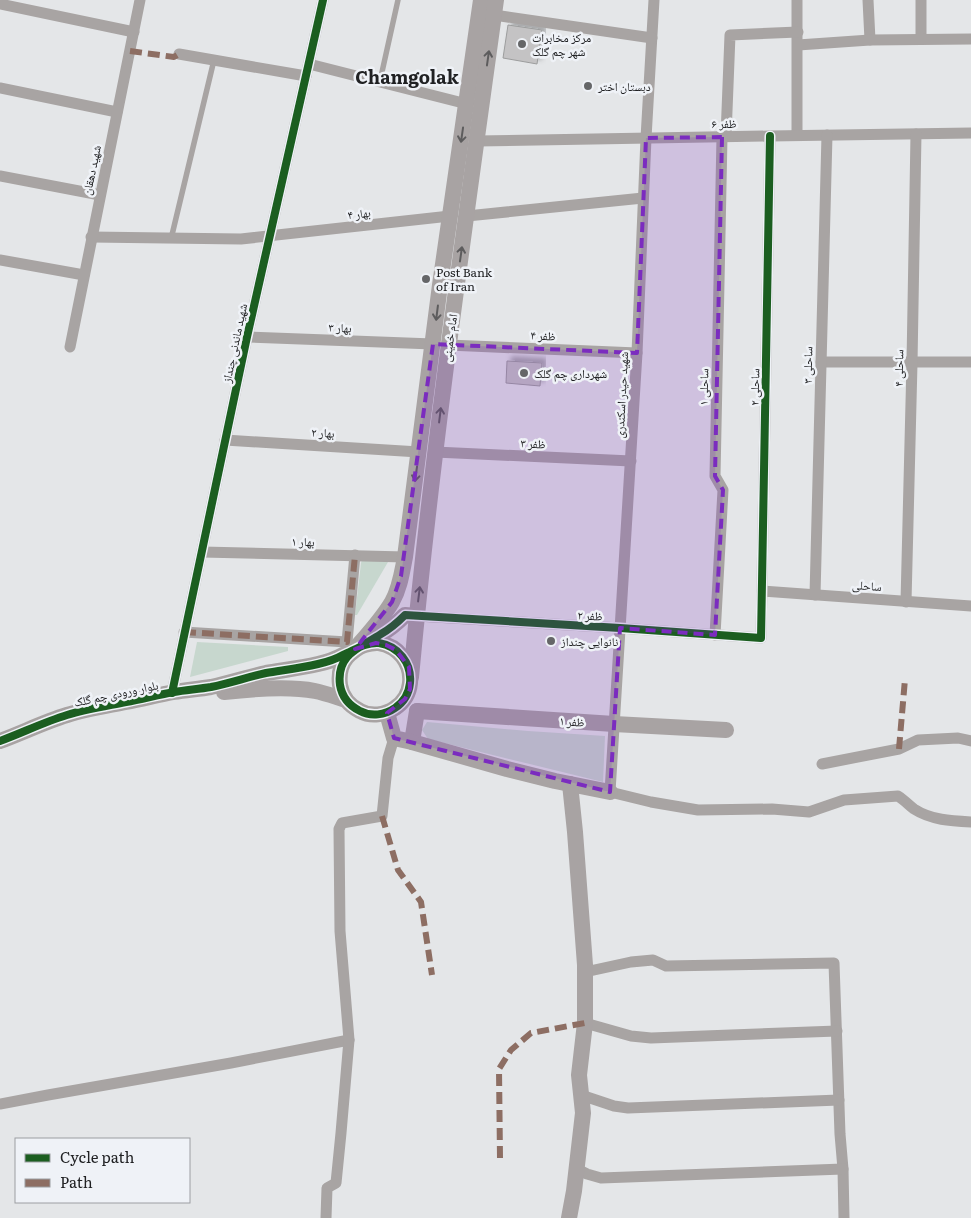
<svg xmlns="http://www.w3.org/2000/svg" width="971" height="1218" viewBox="0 0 971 1218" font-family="Literata,'Noto Naskh Arabic',serif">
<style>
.green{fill:#c7d7ce}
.building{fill:#c4c3c4;stroke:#9c9d9d;filter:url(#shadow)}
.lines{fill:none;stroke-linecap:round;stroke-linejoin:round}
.lane{stroke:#a8a4a3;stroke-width:5.5}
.street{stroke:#a8a4a3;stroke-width:11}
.secondary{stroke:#a8a3a3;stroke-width:16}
.quiet{stroke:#8d6e63;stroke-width:6;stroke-dasharray:12 6;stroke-linecap:butt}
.cycleway-casing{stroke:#eff2f7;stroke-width:11}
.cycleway{stroke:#1b5e20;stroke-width:8}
.oneway{stroke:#5d5c5d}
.marked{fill:#7b2cbf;fill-opacity:0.2;stroke:#7b2cbf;stroke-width:4;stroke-dasharray:10 6;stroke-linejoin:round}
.poi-dot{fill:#656668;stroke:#eff2f7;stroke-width:2}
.labels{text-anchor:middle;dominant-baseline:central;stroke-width:5;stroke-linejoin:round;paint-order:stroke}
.poi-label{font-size:12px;fill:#202123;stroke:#eff2f7;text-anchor:start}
.street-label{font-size:12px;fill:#202123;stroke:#eff2f7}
.district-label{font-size:18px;font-weight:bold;fill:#202123;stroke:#eff2f7}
</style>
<defs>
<filter id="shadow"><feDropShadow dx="4.5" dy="-4.5" stdDeviation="2.5" flood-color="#0004"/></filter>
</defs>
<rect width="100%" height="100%" fill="#e4e6e8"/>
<!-- green -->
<g class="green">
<polygon points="362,560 387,561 388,562 357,615 355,615 361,563"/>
<polygon points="197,642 288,647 288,651 190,677"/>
<polygon points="427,722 528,731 605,736 603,782 428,739 422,730"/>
</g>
<!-- building -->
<g class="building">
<polygon points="508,25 542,30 537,64 503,58"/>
<polygon points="507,361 542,363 540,386 506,383"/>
</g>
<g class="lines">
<!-- lane -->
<g class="lane">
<polyline points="380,81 398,0"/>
<polyline points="171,239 214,60"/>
</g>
<!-- street -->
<g class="street">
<path d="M654,0L646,138L637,353L610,792L651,802L698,810L772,809L809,812L844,800L898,796C904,800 909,805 914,809C931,820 951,821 971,822"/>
<polyline points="868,0 870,40"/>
<polyline points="921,0 921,39"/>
<polyline points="0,4 134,32"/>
<polyline points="494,15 652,38"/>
<polyline points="798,45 870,40 971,39"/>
<polyline points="179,54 306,76"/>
<polyline points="309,64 467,104"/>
<polyline points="0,88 117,112"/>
<polyline points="797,135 797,0"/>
<polyline points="726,136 730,35 798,32"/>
<polyline points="477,141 770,136 971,133"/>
<polyline points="0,176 100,195"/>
<polyline points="467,216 643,198"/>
<polyline points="91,237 241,239 450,216"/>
<polyline points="0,260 84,275"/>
<polyline points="247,337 433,344"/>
<polyline points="448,345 637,353"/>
<polyline points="70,347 140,0"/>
<polyline points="821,362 971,362"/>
<polyline points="225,440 419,452"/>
<polyline points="435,452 631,461"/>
<polyline points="202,552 405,557"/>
<polyline points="762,591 971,606"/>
<polyline points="815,595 827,135"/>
<polyline points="906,602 912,363 916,134"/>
<polyline points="417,616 620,628 761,638 770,136"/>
<polyline points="184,632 347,642 355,555"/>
<polyline points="715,635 723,490 715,476 722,137"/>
<polyline points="172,693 247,337 323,0"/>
<polyline points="822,764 899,749 918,740 958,738 971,741"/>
<polyline points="585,972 631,962 653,960 666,966 834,963 840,1134 843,1169 844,1218"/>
<polyline points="585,1023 631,1036 651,1038 837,1031"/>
<polyline points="581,1095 614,1106 628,1108 839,1100"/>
<polyline points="0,1104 48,1095 231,1063 349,1040"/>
<polyline points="577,1169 587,1174 601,1178 843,1169"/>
<polyline points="326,1218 327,1188 336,1183 341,1133 349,1040 340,931 339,829 342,823 382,816 388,758 394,738"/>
</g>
<!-- secondary -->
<g class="secondary">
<path d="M355,649C368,634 382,619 392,602C400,588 402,572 405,557L440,285L481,0"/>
<path d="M411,677C432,450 465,225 496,0"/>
<path d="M224,692C251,689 289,686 315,691C325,693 336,697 346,700"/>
<polyline points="417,711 614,724 726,730"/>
<polyline points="417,711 412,742 507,769 555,781 610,792"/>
<polyline points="387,713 394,738 412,742"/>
<path d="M0,741C22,733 44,722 67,715C86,709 106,706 126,702C142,699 158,695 174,692C186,690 199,689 211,687C230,683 248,677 266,673C284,670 301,668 318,664C327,662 336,659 343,655C355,650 365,642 379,643C398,646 412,663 410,683C409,693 404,702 395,708C385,715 371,717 360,711C350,706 342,697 340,685C336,654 360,648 381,634C390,629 398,622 405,615L417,616"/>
<polyline points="569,1218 574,1191 583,1113 579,1075 585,1023 585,965 575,832 570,784"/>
</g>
<!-- quiet -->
<g class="quiet">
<polyline points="130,51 174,57 179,54"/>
<polyline points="184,632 347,642 355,555"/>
<polyline points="899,749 905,679"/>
<polyline points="382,816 398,870 421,902 432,975"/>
<polyline points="500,1158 499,1069 511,1050 531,1033 585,1023"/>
</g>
<!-- cycleway casing -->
<g class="cycleway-casing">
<g id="cycleway">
<polyline points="172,693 247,337 323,0"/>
<path d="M0,741C22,733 44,722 67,715C86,709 106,706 126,702C142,699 158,695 174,692C186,690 199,689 211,687C230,683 248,677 266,673C284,670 301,668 318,664C327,662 336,659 343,655C355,650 365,642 379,643C398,646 412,663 410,683C409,693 404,702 395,708C385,715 371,717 360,711C350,706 342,697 340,685C336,654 360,648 381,634C390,629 398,622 405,615L620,628L761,638L770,136"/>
</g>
</g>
<!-- cycleway -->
<use href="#cycleway" class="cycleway"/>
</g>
<!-- one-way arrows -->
<defs><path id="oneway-shaft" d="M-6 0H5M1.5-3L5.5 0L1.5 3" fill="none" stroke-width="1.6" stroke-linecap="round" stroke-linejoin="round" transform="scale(1.25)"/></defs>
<g class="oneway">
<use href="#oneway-shaft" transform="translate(488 58) rotate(-82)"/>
<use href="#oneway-shaft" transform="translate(462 135) rotate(98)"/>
<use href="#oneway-shaft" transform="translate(461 254) rotate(-82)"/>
<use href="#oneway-shaft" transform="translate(437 313) rotate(97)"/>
<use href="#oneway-shaft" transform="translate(440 415) rotate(-83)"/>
<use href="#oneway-shaft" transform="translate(416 474) rotate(98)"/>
<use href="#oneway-shaft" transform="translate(419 594) rotate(-83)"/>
</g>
<!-- marked area -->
<path class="marked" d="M722,137L715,476L723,490L715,635L620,628L610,792L394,738L387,713L405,699L410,689L409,667L396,650L386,645L376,643L355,649L392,602L401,576L433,344L637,353L646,138Z"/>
<!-- markers -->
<g class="poi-dot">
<circle cx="522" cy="44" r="5"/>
<circle cx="588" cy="86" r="5"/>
<circle cx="426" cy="279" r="5"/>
<circle cx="524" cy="373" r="5"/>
<circle cx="551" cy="641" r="5"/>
</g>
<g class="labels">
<!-- poi labels -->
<g class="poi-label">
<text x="532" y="37">مرکز مخابرات<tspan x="532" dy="14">شهر چم گلک</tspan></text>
<text x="598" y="86">دبستان اختر</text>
<text x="436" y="272">Post Bank<tspan x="436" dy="14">of Iran</tspan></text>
<text x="534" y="373">شهرداری چم گلک</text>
<text x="561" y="641">نانوایی چنداز</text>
</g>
<!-- street labels -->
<g class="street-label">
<text transform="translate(724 123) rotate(-1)">ظفر ۶</text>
<text transform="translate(91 170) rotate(-78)">شهید دهقان</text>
<text transform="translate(359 213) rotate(-6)">بهار ۴</text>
<text transform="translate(340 327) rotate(2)">بهار ۳</text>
<text transform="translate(543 335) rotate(3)">ظفر ۴</text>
<text transform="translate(449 338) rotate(-82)">امام خمینی</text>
<text transform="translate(234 343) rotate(-78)">شهید ماندنی چنداز</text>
<text transform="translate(807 365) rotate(-89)">ساحلی ۳</text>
<text transform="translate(898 368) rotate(-89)">ساحلی ۴</text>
<text transform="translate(703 387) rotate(-89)">ساحلی ۱</text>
<text transform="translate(754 387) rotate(-89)">ساحلی ۲</text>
<text transform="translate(621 395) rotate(-87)">شهید حیدر اسکندری</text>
<text transform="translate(323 432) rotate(3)">بهار ۲</text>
<text transform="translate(533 443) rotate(3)">ظفر ۳</text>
<text transform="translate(303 541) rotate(1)">بهار ۱</text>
<text transform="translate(867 585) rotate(4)">ساحلی</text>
<text transform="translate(590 615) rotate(3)">ظفر ۲</text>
<text transform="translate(116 693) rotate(-12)">بلوار ورودی چم گلک</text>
<text transform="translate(572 721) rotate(4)">ظفر ۱</text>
</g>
<!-- district labels -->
<g class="district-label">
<text x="407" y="76">Chamgolak</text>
</g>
</g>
<!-- legend -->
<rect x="15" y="1138" width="175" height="65" fill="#eff2f7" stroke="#9c9ea2"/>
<rect x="25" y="1154" width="25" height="8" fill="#1b5e20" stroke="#9c9ea2"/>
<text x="60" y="1163" font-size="15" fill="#202123">Cycle path</text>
<rect x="25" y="1179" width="25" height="8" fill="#8d6e63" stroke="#9c9ea2"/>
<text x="60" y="1188" font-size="15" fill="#202123">Path</text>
</svg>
